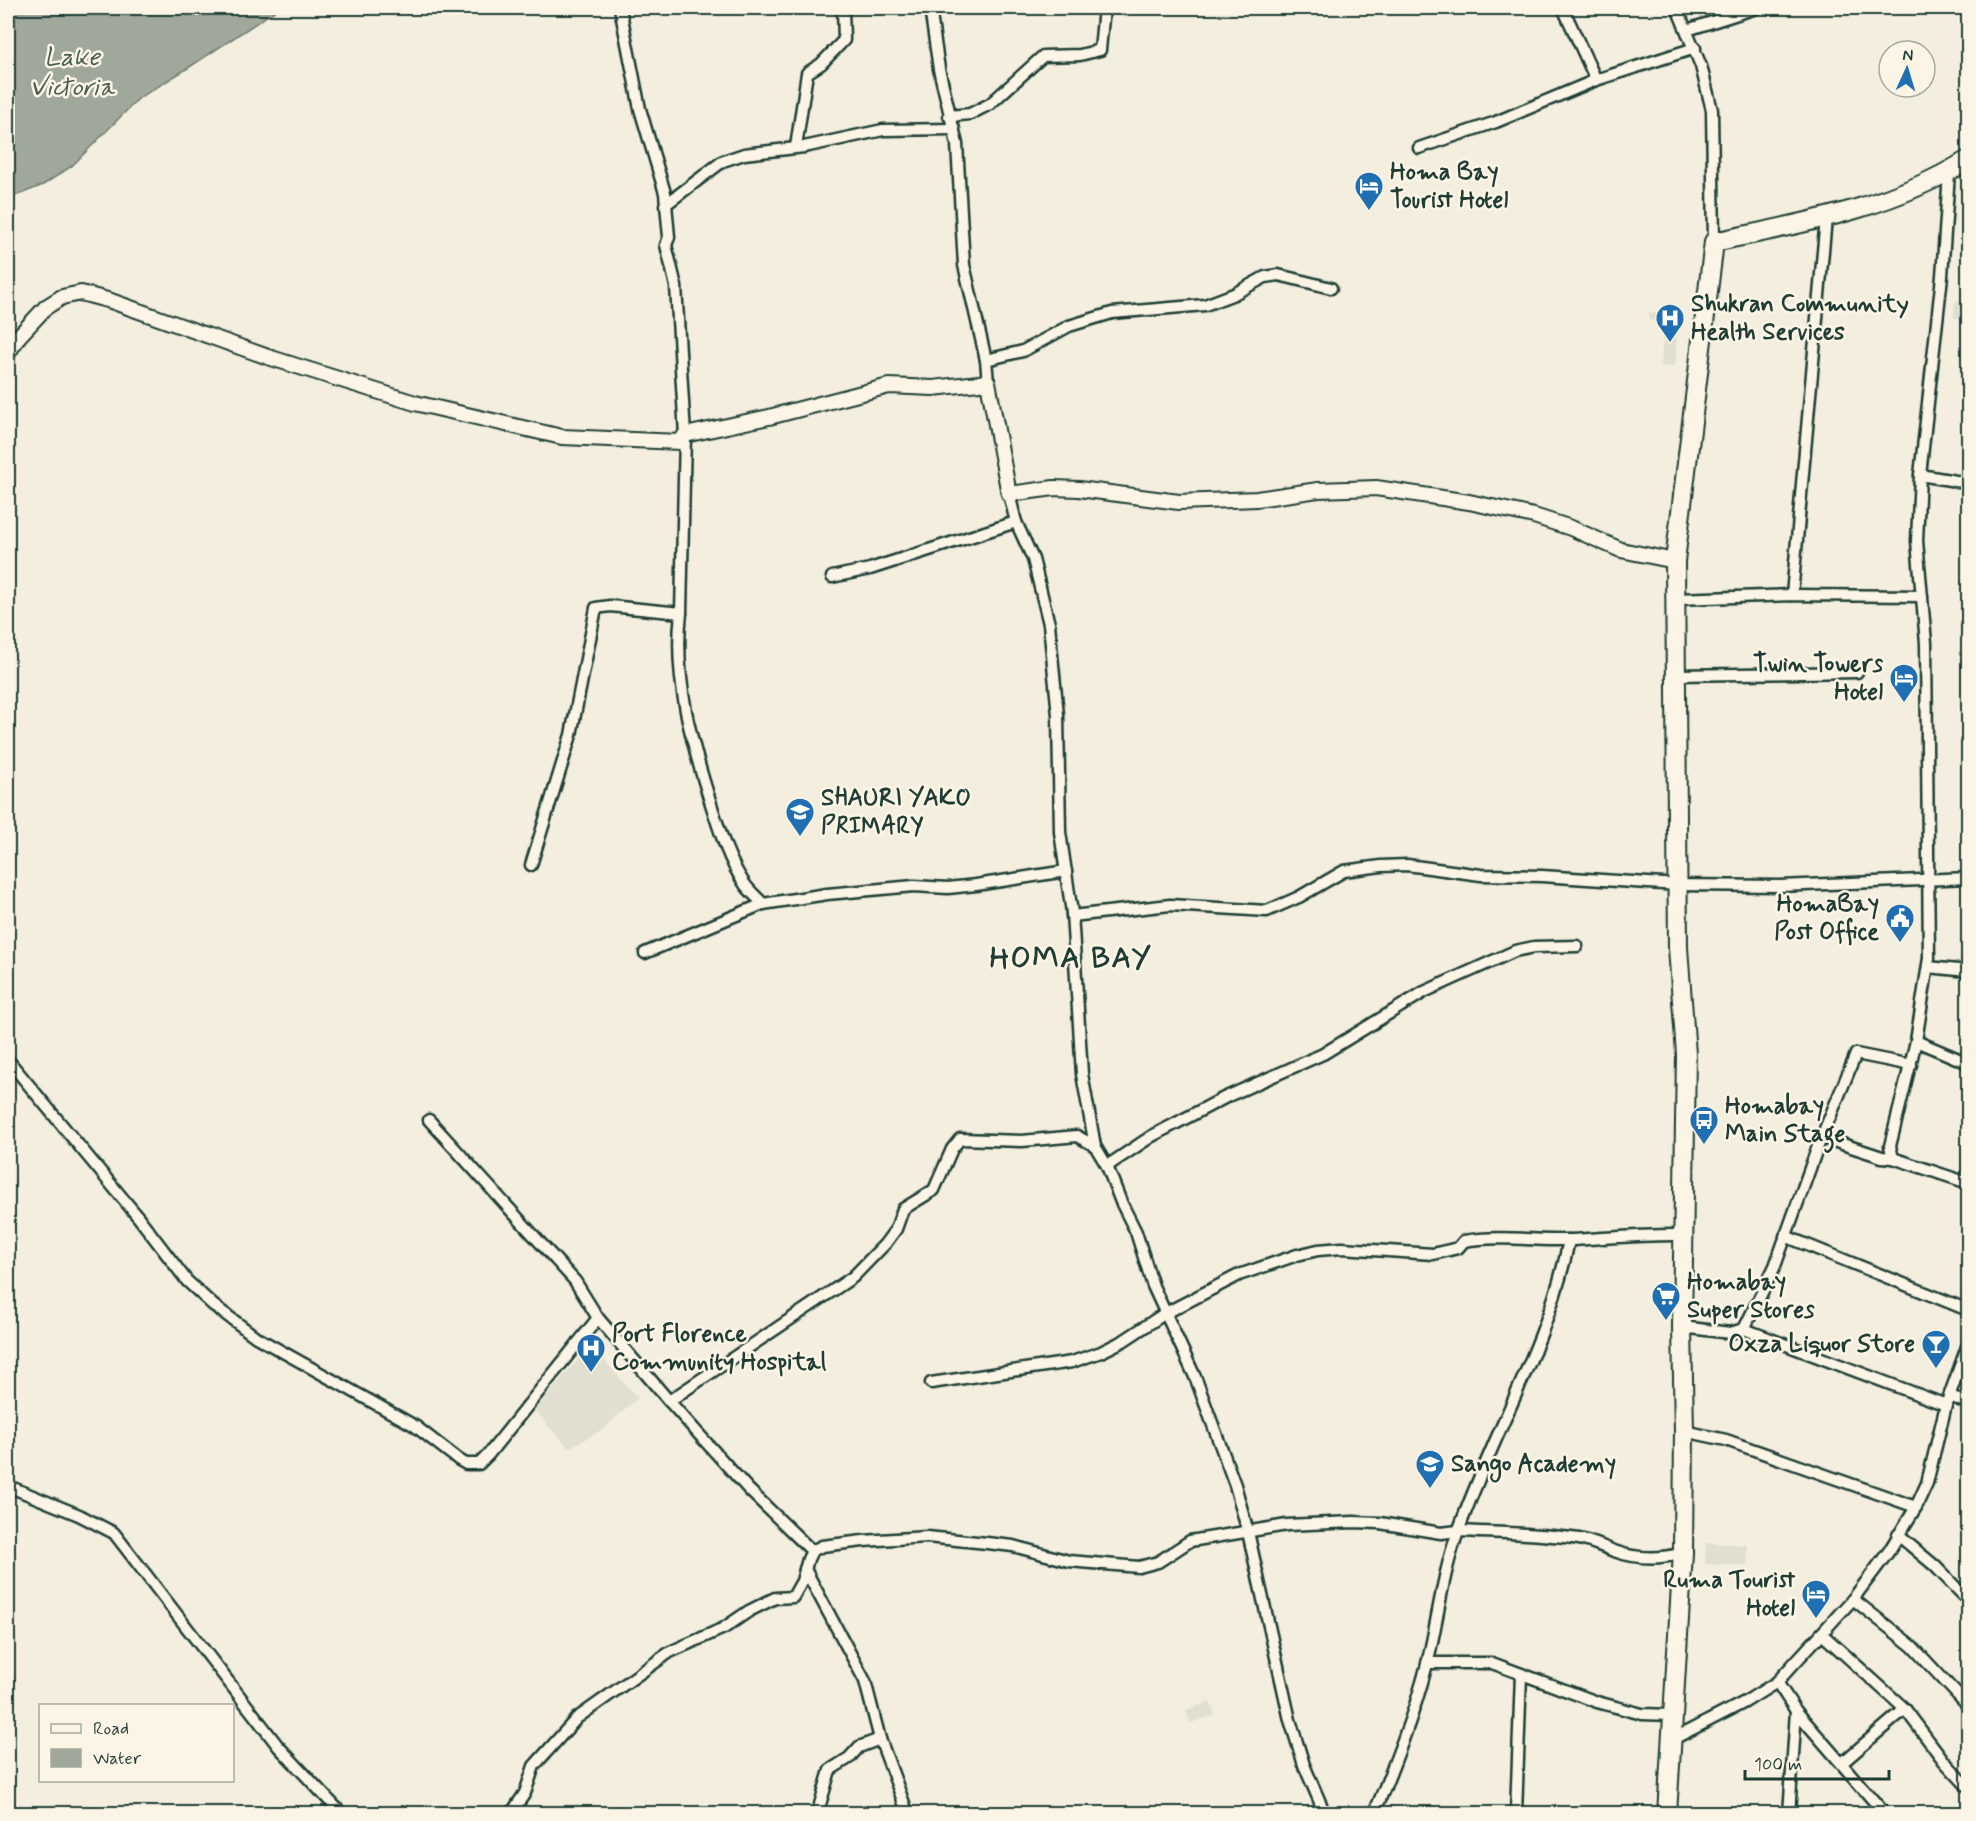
<svg xmlns="http://www.w3.org/2000/svg" width="1976" height="1821" viewBox="0 0 1976 1821" font-family="Mynerve,sans-serif">
<style>
.built{fill:#e1dfd0}
.water{fill:#a0a89b;stroke:#6c7d72;stroke-width:1.5}
.lines{fill:none;stroke-linecap:round;stroke-linejoin:round}
.minor-casing{stroke:#1f3d34;stroke-width:15}
.tertiary-casing{stroke:#1f3d34;stroke-width:18}
.trunk-casing{stroke:#1f3d34;stroke-width:22}
.minor{stroke:#fcf5e5;stroke-width:10}
.tertiary{stroke:#fcf5e5;stroke-width:14}
.trunk{stroke:#fcf5e5;stroke-width:18}
.labels{text-anchor:middle;dominant-baseline:central;stroke-width:5;stroke-linejoin:round;paint-order:stroke}
.poi-label{font-size:24px;font-weight:bold;fill:#1f3d34;stroke:#fcf5e5;text-anchor:start}
.water-label{font-size:26px;font-style:italic;fill:#465d53;stroke:#fcf5e5}
.district-label{font-size:30px;font-weight:bold;letter-spacing:1.5px;fill:#1f3d34;stroke:#fcf5e5}
</style>
<rect width="100%" height="100%" fill="#f3eede"/>
<filter id="ink" filterUnits="userSpaceOnUse"><feTurbulence type="fractalNoise" baseFrequency=".0167" numOctaves="2"/><feDisplacementMap in="SourceGraphic" scale="12" xChannelSelector="R" yChannelSelector="G"/><feConvolveMatrix kernelMatrix="1 2 1 2 8 2 1 2 1" color-interpolation-filters="sRGB"/></filter>
<g filter="url(#ink)">
<!-- built -->
<g class="built">
<polygon points="1955,301 1968,302 1968,319 1954,318"/>
<polygon points="1649,313 1678,315 1675,367 1661,366 1664,322 1649,320"/>
<polygon points="593,1348 638,1398 603,1429 569,1448 534,1410 586,1351"/>
<polygon points="1706,1543 1748,1545 1747,1566 1705,1564"/>
<polygon points="1210,1702 1215,1715 1190,1723 1186,1710"/>
</g>
<!-- water -->
<polygon class="water" points="8,8 279,8 188,68 139,98 72,166 43,185 8,199"/>
<g class="lines">
<!-- minor casing -->
<g class="minor-casing">
<g id="minor">
<path d="M620,8L640,109L665,193L669,237L666,245L676,286L685,435L681,613C673,678 692,745 712,807C720,832 729,861 744,883C749,891 757,897 763,904"/>
<polyline points="930,8 939,69 957,144 964,265 986,360 988,382"/>
<polyline points="1563,8 1596,80"/>
<polyline points="1677,8 1701,66 1712,110 1714,242"/>
<polyline points="1687,30 1756,8"/>
<polyline points="949,116 970,114 990,104 1043,56 1080,55 1100,50 1104,8"/>
<polyline points="796,147 807,73 821,64 844,40 843,8"/>
<polyline points="1419,148 1496,122 1596,80 1695,48"/>
<polyline points="1949,173 1942,276 1920,475 1917,541 1926,643 1929,958 1916,1041 1890,1146 1893,1158 1968,1183"/>
<polyline points="665,205 723,161 744,154 804,147 883,130 954,129"/>
<polyline points="986,360 1023,351 1069,326 1112,313 1205,305 1234,294 1265,277 1278,275 1291,278 1331,288"/>
<polyline points="1920,475 1968,483"/>
<polyline points="1009,494 1016,522 1033,559 1049,624 1058,715 1060,832 1072,913 1082,1074 1095,1146 1107,1166 1121,1202 1136,1232 1153,1286 1196,1379 1235,1485 1248,1532 1290,1720 1304,1765 1325,1814"/>
<polyline points="832,577 870,569 1016,522"/>
<polyline points="1792,595 1826,218"/>
<polyline points="1676,599 1792,595 1922,596"/>
<polyline points="1677,675 1857,672"/>
<polyline points="531,865 571,735 596,608 610,606 681,613"/>
<polyline points="1072,913 1072,916 1170,905 1267,911 1299,897 1344,871 1381,866 1407,865 1481,875 1542,876 1678,885 1781,886 1968,878"/>
<polyline points="645,953 763,904 827,894 914,886 948,888 976,885 1066,871"/>
<polyline points="1928,967 1968,971"/>
<polyline points="1916,1041 1968,1063"/>
<polyline points="8,1060 139,1218 187,1281 213,1305 256,1337 415,1426 459,1460 466,1464 479,1464 488,1455 598,1318"/>
<polyline points="429,1120 575,1281 598,1318 669,1401 749,1490 812,1551"/>
<polyline points="1821,1137 1882,1157 1893,1158"/>
<polyline points="1107,1166 1152,1136 1226,1097 1323,1054 1424,992 1515,951 1534,947 1577,946"/>
<polyline points="1785,1236 1968,1310"/>
<polyline points="1682,1327 1730,1333 1744,1329 1775,1266 1818,1146 1856,1054 1911,1065"/>
<polyline points="1744,1329 1946,1405"/>
<path d="M931,1383L1072,1362L1101,1352L1123,1341L1164,1314L1239,1275L1297,1255L1318,1250L1342,1248L1433,1254L1458,1248L1464,1241C1500,1235 1535,1241 1571,1240C1608,1238 1645,1234 1683,1235"/>
<polyline points="1951,1396 1968,1404"/>
<polyline points="669,1401 853,1277 885,1244 896,1229 903,1209 934,1190 952,1149 960,1139 1022,1141 1077,1136 1095,1146"/>
<polyline points="1684,1431 1726,1440 1916,1507"/>
<polyline points="8,1486 79,1515 114,1533 278,1746 342,1814"/>
<polyline points="1898,1535 1935,1566 1968,1600"/>
<polyline points="805,1569 865,1681 880,1739 908,1814"/>
<polyline points="1853,1599 1912,1646 1968,1706"/>
<polyline points="1822,1634 1905,1709 1944,1761 1968,1787"/>
<polyline points="1427,1663 1492,1663 1597,1702 1642,1714 1672,1715"/>
<polyline points="1777,1682 1796,1711 1885,1814"/>
<polyline points="1673,1739 1745,1702 1777,1682 1853,1599 1889,1551 1916,1507 1927,1483 1946,1405 1968,1344"/>
<polyline points="1842,1763 1905,1709"/>
<path d="M511,1814L525,1793L534,1766L577,1718L670,1652L724,1628L749,1611L775,1598L793,1597L802,1581L808,1559L812,1551L822,1546L863,1541L927,1537L987,1543L1013,1546L1069,1561L1139,1567L1158,1562L1190,1541L1287,1525L1353,1522L1380,1523L1441,1533L1458,1531C1498,1533 1539,1533 1579,1539C1591,1541 1603,1547 1614,1551C1636,1559 1661,1559 1683,1553"/>
<polyline points="820,1814 819,1808 830,1770 849,1758 859,1747 880,1739"/>
<path d="M1374,1814C1394,1765 1414,1715 1427,1664C1438,1620 1442,1575 1458,1532C1492,1435 1550,1340 1569,1240"/>
<polyline points="1516,1814 1521,1674"/>
<polyline points="1789,1814 1796,1711"/>
</g>
</g>
<!-- tertiary casing -->
<g class="tertiary-casing">
<polyline id="tertiary" points="8,353 19,336 46,307 62,297 81,293 111,301 268,357 415,403 562,437 680,442 685,435 769,417 889,386 933,388 988,382 1009,494 1054,488 1079,489 1179,502 1257,499 1318,490 1376,488 1469,502 1534,516 1571,528 1621,550 1675,561"/>
</g>
<!-- trunk casing -->
<g class="trunk-casing">
<path id="trunk" d="M1667,1814L1683,1553L1684,1431L1682,1327L1686,1054L1678,948L1675,561L1714,242C1803,223 1889,209 1968,160"/>
</g>
<!-- minor -->
<use href="#minor" class="minor"/>
<!-- tertiary -->
<use href="#tertiary" class="tertiary"/>
<!-- trunk -->
<use href="#trunk" class="trunk"/>
</g>
</g>
<!-- icons -->
<defs>
<g id="hotel-pin" transform="scale(1.5)"><path d="M0 17L-7.5 6A9.5 9.5 0 1 1 7.5 6Z" fill="#1f6fb2" stroke="#fcf5e5"/><path d="M-6-4.5h1.5V1H6V5H4.5V3h-9V5H-6ZM-4 0a1.8 1.8 0 1 1 3.6 0ZM.5 0V-2.5h3Q6-2.5 6 0Z" fill="#fff"/></g>
<g id="hospital-pin" transform="scale(1.5)"><path d="M0 17L-7.5 6A9.5 9.5 0 1 1 7.5 6Z" fill="#1f6fb2" stroke="#fcf5e5"/><path d="M-5-5h3v3.5h4V-5h3V5h-3V1.5h-4V5h-3Z" fill="#fff"/></g>
<g id="school-pin" transform="scale(1.5)"><path d="M0 17L-7.5 6A9.5 9.5 0 1 1 7.5 6Z" fill="#1f6fb2" stroke="#fcf5e5"/><path d="M0-5L7-2L0 1L-7-2ZM-4 1L0 2.5L4 1V4Q0 6-4 4Z" fill="#fff"/></g>
<g id="civic-pin" transform="scale(1.5)"><path d="M0 17L-7.5 6A9.5 9.5 0 1 1 7.5 6Z" fill="#1f6fb2" stroke="#fcf5e5"/><path d="M-.6-6.5H3V-4.5H.6V-3L4-1V1h2V6H-6V1h2V-1L-.6-3ZM-1.2 2.5V6h2.4V2.5Z" fill="#fff"/></g>
<g id="bus-pin" transform="scale(1.5)"><path d="M0 17L-7.5 6A9.5 9.5 0 1 1 7.5 6Z" fill="#1f6fb2" stroke="#fcf5e5"/><path d="M-5-6H5V4H4V6H2V4H-2V6H-4V4H-5ZM-3.5-4V0h7V-4ZM-3.5 1.2v1.5H-2V1.2ZM2 1.2v1.5H3.5V1.2Z" fill="#fff"/></g>
<g id="supermarket-pin" transform="scale(1.5)"><path d="M0 17L-7.5 6A9.5 9.5 0 1 1 7.5 6Z" fill="#1f6fb2" stroke="#fcf5e5"/><path d="M-6-5.5h2.5l.6 2H6L4.5 2H-2.5L-4.4-4H-6ZM-1.5 3.2a1.3 1.3 0 1 0 .1 0ZM3 3.2a1.3 1.3 0 1 0 .1 0Z" fill="#fff"/></g>
<g id="bar-pin" transform="scale(1.5)"><path d="M0 17L-7.5 6A9.5 9.5 0 1 1 7.5 6Z" fill="#1f6fb2" stroke="#fcf5e5"/><path d="M-6-5H6L.8 .8V4.5H3.5V6h-7V4.5H-.8V.8Z" fill="#fff"/></g>
</defs>
<g fill-rule="evenodd">
<use href="#hotel-pin" x="1369" y="186"/>
<use href="#hospital-pin" x="1670" y="318"/>
<use href="#hotel-pin" x="1904" y="678"/>
<use href="#school-pin" x="800" y="812"/>
<use href="#civic-pin" x="1900" y="918"/>
<use href="#bus-pin" x="1704" y="1120"/>
<use href="#supermarket-pin" x="1666" y="1296"/>
<use href="#bar-pin" x="1936" y="1344"/>
<use href="#hospital-pin" x="591" y="1348"/>
<use href="#school-pin" x="1430" y="1464"/>
<use href="#hotel-pin" x="1816" y="1594"/>
</g>
<g class="labels">
<!-- poi labels -->
<g class="poi-label">
<text x="1390" y="172">Homa Bay<tspan x="1390" dy="28">Tourist Hotel</tspan></text>
<text x="1691" y="304">Shukran Community<tspan x="1691" dy="28">Health Services</tspan></text>
<text x="1883" y="664" text-anchor="end">Twin Towers<tspan x="1883" dy="28">Hotel</tspan></text>
<text x="821" y="798">SHAURI YAKO<tspan x="821" dy="28">PRIMARY</tspan></text>
<text x="1879" y="904" text-anchor="end">HomaBay<tspan x="1879" dy="28">Post Office</tspan></text>
<text x="1725" y="1106">Homabay<tspan x="1725" dy="28">Main Stage</tspan></text>
<text x="1687" y="1282">Homabay<tspan x="1687" dy="28">Super Stores</tspan></text>
<text x="612" y="1334">Port Florence<tspan x="612" dy="28">Community Hospital</tspan></text>
<text x="1915" y="1344" text-anchor="end">Oxza Liquor Store</text>
<text x="1451" y="1464">Sango Academy</text>
<text x="1795" y="1580" text-anchor="end">Ruma Tourist<tspan x="1795" dy="28">Hotel</tspan></text>
</g>
<!-- water labels -->
<g class="water-label">
<text x="72" y="58">Lake<tspan x="72" dy="30">Victoria</tspan></text>
</g>
<!-- district labels -->
<g class="district-label">
<text x="1071" y="958">HOMA BAY</text>
</g>
</g>
<!-- margin -->
<rect width="1976" height="1821" fill="none" stroke="#fcf5e5" stroke-width="30"/>
<rect x="15" y="15" width="1946" height="1791" fill="none" stroke="#1f3d34" stroke-width="2" filter="url(#ink)"/>
<!-- legend -->
<rect x="39" y="1704" width="195" height="78" fill="#fcf5e5" stroke="#a4ab9e" stroke-width="1.5"/>
<rect x="51" y="1724" width="30" height="9" fill="#fcf5e5" stroke="#a4ab9e" stroke-width="1.5"/>
<text x="93" y="1734" font-size="18" fill="#1f3d34">Road</text>
<rect x="51" y="1749" width="30" height="18" fill="#a0a89b" stroke="#a4ab9e" stroke-width="1.5"/>
<text x="93" y="1764" font-size="18" fill="#1f3d34">Water</text>
<!-- north arrow -->
<g transform="translate(1907 69) rotate(4)"><circle r="28" fill="#fcf5e5" stroke="#a4ab9e" stroke-width="1.5"/>
<path d="M0-4.5L10 22L0 15L-10 22Z" fill="#1f6fb2"/>
<text y="-9" font-size="16" font-weight="bold" text-anchor="middle" fill="#1f3d34">N</text>
</g>
<!-- scale -->
<path d="M1745 1770v9h144v-9" fill="none" stroke="#1f3d34" stroke-width="3"/>
<text x="1754" y="1770" font-size="18" fill="#1f3d34" stroke="#fcf5e5" stroke-width="4.5" paint-order="stroke">100 m</text>
</svg>
